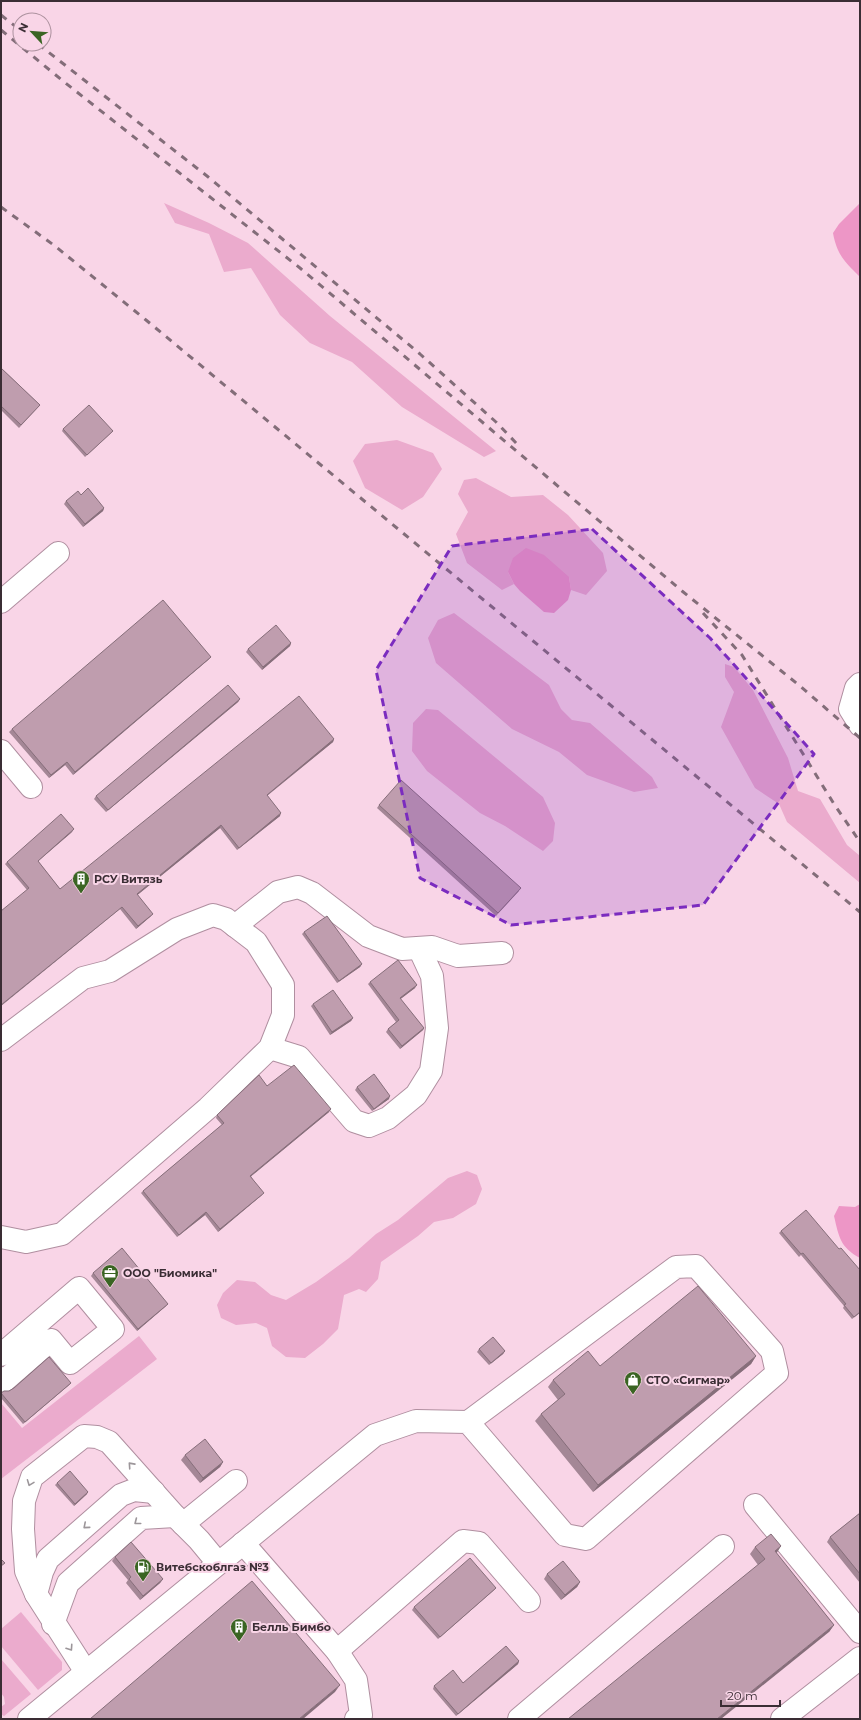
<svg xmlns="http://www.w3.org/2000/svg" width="861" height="1720" viewBox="0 0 861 1720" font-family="Montserrat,sans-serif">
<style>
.green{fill:#ebabcd}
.water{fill:#ed96c6}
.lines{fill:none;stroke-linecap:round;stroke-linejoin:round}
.minor-casing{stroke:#b08fa0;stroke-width:24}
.minor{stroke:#fff;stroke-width:22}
.rail{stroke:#836d79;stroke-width:3;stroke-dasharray:7 7;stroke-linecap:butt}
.wall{fill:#a48796}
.shaded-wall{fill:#866e7a}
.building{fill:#bf9dae;stroke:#866e7a}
.oneway{stroke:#9c969a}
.marked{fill:#7b2cbf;fill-opacity:0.2;stroke:#7b2cbf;stroke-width:3;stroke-dasharray:8 5;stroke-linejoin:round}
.labels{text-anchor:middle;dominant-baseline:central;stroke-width:4;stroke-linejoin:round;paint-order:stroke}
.poi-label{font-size:11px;font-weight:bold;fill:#3a2d34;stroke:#f9d5e7;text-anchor:start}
</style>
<rect width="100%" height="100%" fill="#f9d5e7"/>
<!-- green -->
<g class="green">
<polygon points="164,203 209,223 248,243 330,316 496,451 484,457 402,407 352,362 310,343 280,315 251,268 224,272 209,234 175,223"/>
<polygon points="397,440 433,453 442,469 423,497 402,510 365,488 353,461 365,444"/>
<polygon points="476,478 511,497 543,495 568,515 603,553 607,571 586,595 571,590 569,577 508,572 514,584 502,590 467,563 456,534 468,512 458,494 464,480"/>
<polygon points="454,613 549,685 561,709 572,720 590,723 652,777 658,788 634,792 587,775 559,752 512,729 436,663 428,638 438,620"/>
<polygon points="725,664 734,667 753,690 788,758 798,791 820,799 847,845 860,856 860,883 787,822 779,804 755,788 721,727 734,692 725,677"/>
<polygon points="426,709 438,710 543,797 555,823 553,841 543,851 505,826 480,813 427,771 412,751 413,723"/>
<polygon points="467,1171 477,1175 482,1189 476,1204 453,1218 434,1222 418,1236 381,1262 378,1279 366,1292 359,1289 344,1295 338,1329 323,1344 305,1358 286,1357 272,1346 267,1328 256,1323 236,1325 221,1318 217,1305 223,1293 237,1280 255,1282 271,1295 286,1300 316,1282 349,1258 376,1234 398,1220 448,1178"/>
<polygon points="139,1336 157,1359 1,1479 1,1403 22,1428"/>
<polygon points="21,1612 62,1662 62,1670 38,1690 1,1646 1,1629"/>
<polygon points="1,1659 31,1694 4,1716 1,1714 1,1707 5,1704 4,1697 1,1693"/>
</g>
<!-- water -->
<g class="water">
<path d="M860,203V277C845,262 837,255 833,233L839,224Z"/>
<polygon points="526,548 544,555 569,577 571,590 568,600 554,613 544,612 520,591 514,584 508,572 513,558"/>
<path d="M860,1204V1258C840,1247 839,1237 834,1216L839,1206L855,1207Z"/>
</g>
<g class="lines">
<!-- minor casing -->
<g class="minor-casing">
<g id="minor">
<polyline points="1,602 58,553"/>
<polyline points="860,684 856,688 850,709 860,725"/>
<polyline points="1,751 31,787"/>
<polyline points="235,926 278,892 298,887 312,893 368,936 402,949 432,947 458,956 502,953"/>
<polyline points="1,1040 83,978 110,971 177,929 213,915 226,919 256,942 283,985 283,1015 270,1048 208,1108 62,1234 26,1242 1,1237"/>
<polyline points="270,1048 299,1057 354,1121 369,1126 388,1118 416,1095 431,1071 437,1028 432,976 419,948"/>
<polyline points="1,1355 79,1288 113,1329 70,1363 51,1340 4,1381 1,1378"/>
<polyline points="755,1505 860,1632"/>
<polyline points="183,1524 236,1481"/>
<polyline points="243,1543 337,1651 356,1680 361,1715 356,1719"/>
<polyline points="36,1594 42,1572 48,1559 121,1495 134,1490 154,1492"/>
<polyline points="53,1624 68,1583 141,1518 175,1516"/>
<polyline points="337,1651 463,1541 479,1543 529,1601"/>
<polyline points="86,1672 36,1594 26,1571 23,1529 24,1501 32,1477 84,1436 97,1437 109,1442 175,1516 199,1540 218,1563"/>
<polyline points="29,1719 375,1435 416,1421 468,1422 565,1535 586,1539 777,1373 772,1351 696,1266 676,1267 468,1422"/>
<polyline points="519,1719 723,1546"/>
<polyline points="782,1719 860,1658"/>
</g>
</g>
<!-- minor -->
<use href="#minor" class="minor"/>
<!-- rail -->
<g class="rail">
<polyline points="1,15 20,30"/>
<polyline points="1,30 63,81 300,268 682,591 800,686 860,738"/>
<polyline points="38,44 207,176 420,354 496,422 519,446"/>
<polyline points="1,207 55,246 146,320 860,912"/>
<polyline points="703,613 742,655 834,804 860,842"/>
</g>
</g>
<!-- wall -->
<g class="wall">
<polygon points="1,368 40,405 19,428 1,410"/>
<polygon points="63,429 113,431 111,433 85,457 62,431"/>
<polygon points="81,495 104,508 103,511 83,527 64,504 66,501"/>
<polygon points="291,643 290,646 262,670 246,652 248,649"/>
<polygon points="211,657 208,660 73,775 65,765 49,778 9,732 12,729"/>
<polygon points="240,699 238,702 106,812 94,799 96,796"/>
<polygon points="334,739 333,742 267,796 280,816 237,850 220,828 137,895 151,916 136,929 120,909 27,890 5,864 7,862 72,832 38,861 60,889"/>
<polygon points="379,805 519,891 496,916 377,808"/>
<polygon points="304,932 362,964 360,967 337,983 302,934"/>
<polygon points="370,982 415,988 400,999 424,1028 423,1030 400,1049 386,1032 388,1029 396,1022 368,984"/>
<polygon points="313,1004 353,1018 351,1021 330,1035 311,1006"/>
<polygon points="267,1086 329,1112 251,1176 262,1195 218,1232 205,1215 177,1237 141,1193 143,1191 222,1125 216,1118 217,1115"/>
<polygon points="357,1087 389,1099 372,1111 355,1090"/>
<polygon points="781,1231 839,1249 860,1313 852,1319 843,1308 844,1306 801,1255 799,1257 779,1233"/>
<polygon points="93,1273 166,1306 137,1331 91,1276"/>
<polygon points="479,1349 505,1351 503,1354 489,1365 477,1352"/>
<polygon points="756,1356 751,1364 593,1492 535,1421 541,1414 558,1400 548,1387 553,1380 600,1366"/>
<polygon points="71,1383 69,1385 23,1424 1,1398 1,1393"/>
<polygon points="185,1455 223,1462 220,1467 200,1483 181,1460"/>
<polygon points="57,1483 87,1494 74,1506 55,1485"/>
<polygon points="860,1513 860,1583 827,1542 830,1537"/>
<polygon points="781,1546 776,1553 834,1625 829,1632 758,1565 750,1554 755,1547"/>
<polygon points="115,1557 163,1579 160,1583 140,1600 126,1583 128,1580 112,1561"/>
<polygon points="547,1574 580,1582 577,1587 561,1600 544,1579"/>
<polygon points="496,1588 494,1590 438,1639 412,1610 414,1607"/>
<polygon points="519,1661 518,1664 456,1716 433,1689 434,1686 463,1683"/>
</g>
<!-- shaded-wall -->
<g class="shaded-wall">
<polygon points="104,508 103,511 83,527 85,524"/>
<polygon points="291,643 290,646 262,670 263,667"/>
<polygon points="211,657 208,660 73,775 75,772"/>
<polygon points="240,699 238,702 106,812 108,810"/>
<polygon points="334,739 333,742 265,797 267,795"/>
<polygon points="67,762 65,765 49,778 51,775"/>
<polygon points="281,813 280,816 237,850 239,848"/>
<polygon points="221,825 220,828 135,897 137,894"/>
<polygon points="74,829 72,832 36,863 38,861"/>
<polygon points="122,907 120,909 1,1006 1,1005"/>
<polygon points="153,914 151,916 136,929 138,926"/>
<polygon points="362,964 360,967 337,983 339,981"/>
<polygon points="417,985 415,988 398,1001 400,998"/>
<polygon points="353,1018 351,1021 330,1035 332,1032"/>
<polygon points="424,1028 423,1030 400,1049 402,1046"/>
<polygon points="390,1096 389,1099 372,1111 374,1109"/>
<polygon points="331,1109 329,1112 249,1178 250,1176"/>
<polygon points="264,1193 262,1195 218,1232 220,1229"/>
<polygon points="206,1212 205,1215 177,1237 179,1235"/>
<polygon points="168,1304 166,1306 137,1331 138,1329"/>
<polygon points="505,1351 503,1354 489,1365 491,1363"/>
<polygon points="756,1356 751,1364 593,1492 598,1485"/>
<polygon points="71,1383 69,1385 23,1424 25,1422"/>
<polygon points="223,1462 220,1467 200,1483 203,1478"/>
<polygon points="88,1492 87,1494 74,1506 75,1504"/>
<polygon points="781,1546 776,1554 775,1551"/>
<polygon points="163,1579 160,1583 140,1600 143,1596"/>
<polygon points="580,1582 577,1587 561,1600 565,1595"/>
<polygon points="496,1588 494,1590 438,1639 440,1637"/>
<polygon points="834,1625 829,1632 721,1719 717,1719"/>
<polygon points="519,1661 518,1664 456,1716 458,1714"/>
<polygon points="340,1685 335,1692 303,1719 299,1719"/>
</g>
<!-- building -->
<g class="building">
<polygon points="1,368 40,405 21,425 1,406"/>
<polygon points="89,405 113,431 87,455 63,429"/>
<polygon points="88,488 104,508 85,524 66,501 78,491 81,495"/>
<polygon points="163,600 211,657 75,772 67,762 51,775 12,729"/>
<polygon points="276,625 291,643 263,667 248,649"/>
<polygon points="228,685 240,699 108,810 96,796"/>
<polygon points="299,696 334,739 267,795 281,813 239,848 221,825 137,894 153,914 138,926 122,907 1,1005 1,911 29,888 7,862 61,814 74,829 38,861 60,889"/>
<polygon points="401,780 521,888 498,913 379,805"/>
<polygon points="327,916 362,964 339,981 304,932"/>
<polygon points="398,960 417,985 400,998 424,1028 402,1046 388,1029 399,1020 370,982"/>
<polygon points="333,990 353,1018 332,1032 313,1004"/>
<polygon points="294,1065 331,1109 250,1176 264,1193 220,1229 206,1212 179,1235 143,1191 224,1123 217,1115 259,1075 267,1086"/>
<polygon points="374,1074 390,1096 374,1109 357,1087"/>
<polygon points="806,1210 839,1249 841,1248 860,1270 860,1312 854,1317 844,1305 846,1304 803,1253 801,1254 781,1231"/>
<polygon points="122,1248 168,1304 138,1329 93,1273"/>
<polygon points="698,1286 756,1356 598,1485 541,1414 565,1394 553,1380 588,1351 600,1366"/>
<polygon points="493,1337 505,1351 491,1363 479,1349"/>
<polygon points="49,1357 71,1383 25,1422 1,1393 4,1391 9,1391 14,1388"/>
<polygon points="205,1439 223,1462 203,1478 185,1455"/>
<polygon points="70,1471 88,1492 75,1504 57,1483"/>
<polygon points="860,1513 860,1574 830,1537"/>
<polygon points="771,1534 781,1546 775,1551 834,1625 717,1719 568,1719 765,1559 755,1547"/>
<polygon points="131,1542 163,1579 143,1596 129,1579 131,1577 115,1557"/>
<polygon points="470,1558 496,1588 440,1637 414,1607"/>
<polygon points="1,1559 5,1563 1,1566"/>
<polygon points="563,1561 580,1582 565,1595 547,1574"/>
<polygon points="252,1581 340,1685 299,1719 90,1719"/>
<polygon points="506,1646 519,1661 458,1714 434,1686 453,1670 463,1683"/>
</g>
<!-- one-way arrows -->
<defs><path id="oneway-chevron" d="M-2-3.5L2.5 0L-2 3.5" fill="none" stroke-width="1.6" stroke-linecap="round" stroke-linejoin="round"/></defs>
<g class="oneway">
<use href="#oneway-chevron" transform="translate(131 1465) rotate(-132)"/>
<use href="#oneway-chevron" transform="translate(30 1483) rotate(111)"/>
<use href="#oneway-chevron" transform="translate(137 1522) rotate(142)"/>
<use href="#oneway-chevron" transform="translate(86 1526) rotate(139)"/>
<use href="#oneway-chevron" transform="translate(70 1648) rotate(56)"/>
</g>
<!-- marked area -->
<path class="marked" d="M592,529L710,638L814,754L703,905L511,925L420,878L376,670L452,546Z"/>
<!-- icons -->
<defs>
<g id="building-pin" transform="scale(0.9)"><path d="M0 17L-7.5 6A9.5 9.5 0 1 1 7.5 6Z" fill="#3a6523" stroke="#f9d5e7"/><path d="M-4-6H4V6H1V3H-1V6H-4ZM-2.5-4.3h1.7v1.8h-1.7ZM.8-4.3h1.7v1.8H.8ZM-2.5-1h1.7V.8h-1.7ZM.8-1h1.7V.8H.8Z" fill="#fff"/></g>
<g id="office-pin" transform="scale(0.9)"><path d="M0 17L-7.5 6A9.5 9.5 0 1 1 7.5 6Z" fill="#3a6523" stroke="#f9d5e7"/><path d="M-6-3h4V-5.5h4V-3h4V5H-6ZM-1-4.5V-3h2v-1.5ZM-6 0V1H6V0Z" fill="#fff"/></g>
<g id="shop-pin" transform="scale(0.9)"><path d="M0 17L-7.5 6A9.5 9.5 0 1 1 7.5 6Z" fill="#3a6523" stroke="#f9d5e7"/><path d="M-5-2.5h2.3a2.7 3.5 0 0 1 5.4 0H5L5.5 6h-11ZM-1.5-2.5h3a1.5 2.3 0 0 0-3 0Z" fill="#fff"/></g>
<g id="fuel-pin" transform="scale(0.9)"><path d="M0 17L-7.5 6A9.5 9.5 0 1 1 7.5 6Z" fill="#3a6523" stroke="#f9d5e7"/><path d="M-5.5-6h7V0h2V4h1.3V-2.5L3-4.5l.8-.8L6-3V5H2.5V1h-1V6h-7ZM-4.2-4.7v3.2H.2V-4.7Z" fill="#fff"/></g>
</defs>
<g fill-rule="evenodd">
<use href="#building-pin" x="81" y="879"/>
<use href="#office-pin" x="110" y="1273"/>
<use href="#shop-pin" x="633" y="1380"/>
<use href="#fuel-pin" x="143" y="1567"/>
<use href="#building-pin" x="239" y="1627"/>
</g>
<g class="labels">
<!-- poi labels -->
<g class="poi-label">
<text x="94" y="879">РСУ Витязь</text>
<text x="123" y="1273">ООО "Биомика"</text>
<text x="646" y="1380">СТО «Сигмар»</text>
<text x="156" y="1567">Витебскоблгаз №3</text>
<text x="252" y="1627">Белль Бимбо</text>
</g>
</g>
<!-- border -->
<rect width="861" height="1720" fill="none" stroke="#3a2d34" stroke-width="4"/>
<!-- north arrow -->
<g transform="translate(32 32) rotate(296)"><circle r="19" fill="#f9d5e7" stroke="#ad929f"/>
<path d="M0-3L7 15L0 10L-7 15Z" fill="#3a6523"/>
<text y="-6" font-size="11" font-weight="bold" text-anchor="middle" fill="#3a2d34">N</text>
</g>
<!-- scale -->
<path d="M721 1700v6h59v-6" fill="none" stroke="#3a2d34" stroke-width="2"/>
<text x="727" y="1700" font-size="12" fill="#3a2d34" stroke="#f9d5e7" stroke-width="3" paint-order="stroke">20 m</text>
</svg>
